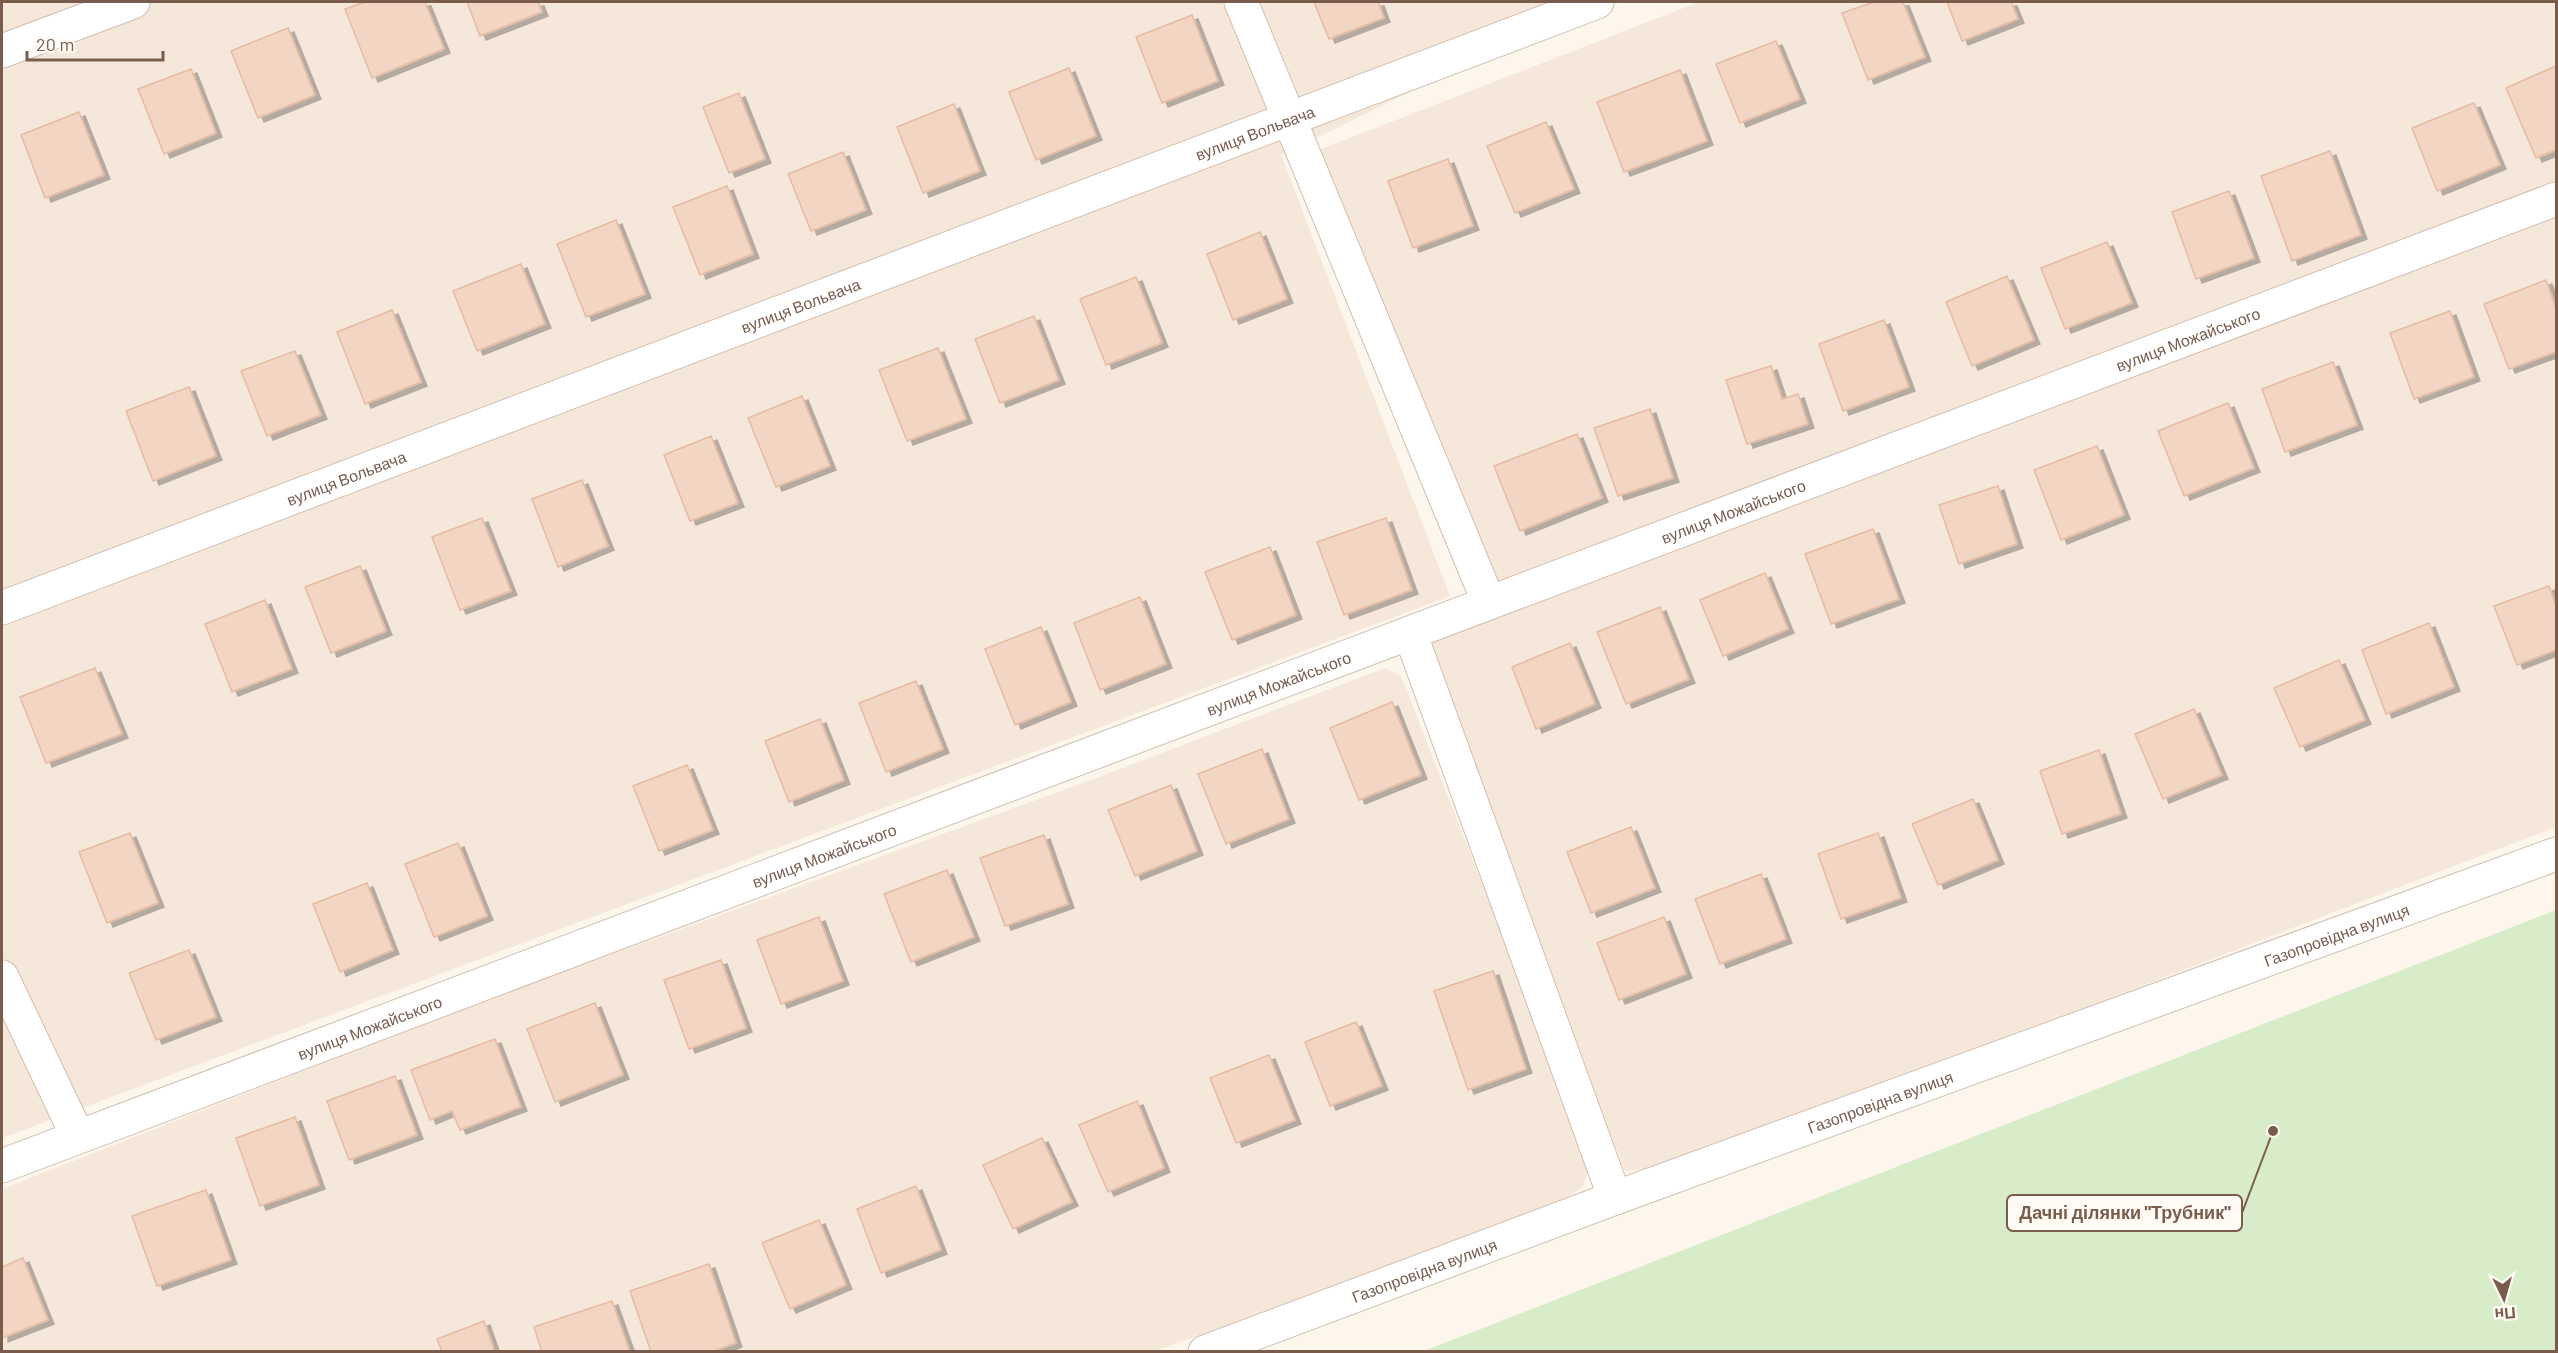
<svg xmlns="http://www.w3.org/2000/svg" width="2558" height="1353" viewBox="0 0 2558 1353" font-family="Barlow,sans-serif">
<style>
.residential{fill:#f5e8da}
.garden{fill:#d8ecc9}
.building{fill:#f3d5c3;stroke:#e6bba3;stroke-width:1.5;filter:url(#shadow)}
.lines{fill:none;stroke-linecap:round;stroke-linejoin:round}
.minor-casing{stroke:#d1beb0;stroke-width:35}
.minor{stroke:#fff;stroke-width:33}
.labels{text-anchor:middle;dominant-baseline:central;stroke-width:6;stroke-linejoin:round;paint-order:stroke}
.street-label{font-size:16px;fill:#7a5c4d;stroke:#fffaf3}
.leader{fill:none;stroke:#7a5c4d;stroke-width:2}
.callout-dot{fill:#7a5c4d;stroke:#fffaf3;stroke-width:2}
.callout{fill:#fffaf3;stroke:#7a5c4d;stroke-width:2}
.callout-label{font-size:18px;text-anchor:middle;font-weight:bold;fill:#7a5c4d}
</style>
<defs>
<filter id="shadow"><feDropShadow dx="6" dy="4" stdDeviation="0" flood-color="#0004"/></filter>
</defs>
<rect width="100%" height="100%" fill="#fdf6ec"/>
<!-- residential -->
<g class="residential">
<polygon points="2,2 1595,2 1281,155 1450,596 2,1138"/>
<polygon points="1699,2 2556,2 2556,186 1501,583 1488,572 1319,150"/>
<polygon points="2556,216 2556,827 1670,1167 1625,1171 1427,663 1435,635"/>
<polygon points="1385,668 1401,676 1591,1163 1583,1186 1555,1207 1155,1351 2,1352 2,1189 443,1016 1091,780"/>
</g>
<!-- garden -->
<polygon class="garden" points="2556,910 2556,1351 1424,1351"/>
<!-- building -->
<g class="building">
<polygon points="365,2 425,2 444,49 372,78 345,9"/>
<polygon points="467,2 538,2 542,12 480,36"/>
<polygon points="1314,2 1378,2 1384,18 1329,39"/>
<polygon points="1874,2 1903,2 1925,57 1868,80 1842,13"/>
<polygon points="1947,2 2011,2 2018,19 1962,41"/>
<polygon points="1192,15 1218,81 1162,103 1136,37"/>
<polygon points="288,28 315,95 258,118 231,51"/>
<polygon points="1776,41 1800,99 1740,123 1716,64"/>
<polygon points="2556,66 2556,150 2536,158 2506,88"/>
<polygon points="1069,68 1096,136 1036,160 1009,92"/>
<polygon points="191,69 216,133 164,154 138,89"/>
<polygon points="1680,70 1707,141 1624,172 1597,102"/>
<polygon points="739,93 765,159 729,173 703,107"/>
<polygon points="2474,103 2500,165 2437,191 2412,128"/>
<polygon points="954,104 980,171 923,193 897,127"/>
<polygon points="79,112 104,175 45,198 21,135"/>
<polygon points="1546,122 1574,189 1515,213 1487,146"/>
<polygon points="2330,151 2361,235 2292,261 2261,176"/>
<polygon points="843,152 866,210 811,231 788,174"/>
<polygon points="1448,159 1473,226 1413,248 1388,181"/>
<polygon points="727,186 753,254 700,275 673,207"/>
<polygon points="2229,191 2254,258 2196,279 2172,212"/>
<polygon points="616,220 645,294 586,317 557,244"/>
<polygon points="1260,232 1287,299 1233,320 1207,254"/>
<polygon points="2107,242 2132,303 2065,329 2041,268"/>
<polygon points="521,264 545,324 477,351 453,291"/>
<polygon points="2007,276 2034,340 1972,366 1946,302"/>
<polygon points="1136,277 1162,343 1106,365 1080,299"/>
<polygon points="2546,280 2556,308 2556,352 2509,369 2484,304"/>
<polygon points="392,310 421,382 365,404 337,332"/>
<polygon points="2450,311 2474,377 2414,399 2390,333"/>
<polygon points="1034,316 1059,380 1000,403 975,339"/>
<polygon points="1884,320 1909,387 1843,411 1819,344"/>
<polygon points="938,348 966,419 907,441 879,370"/>
<polygon points="295,351 321,415 267,436 241,371"/>
<polygon points="2333,362 2357,425 2285,452 2262,389"/>
<polygon points="1771,366 1782,399 1798,394 1808,424 1747,444 1726,380"/>
<polygon points="189,387 216,456 153,481 126,411"/>
<polygon points="802,396 830,466 776,487 748,418"/>
<polygon points="2228,403 2254,468 2184,496 2158,431"/>
<polygon points="1650,409 1673,478 1618,496 1594,428"/>
<polygon points="1577,434 1602,498 1520,531 1494,466"/>
<polygon points="711,436 738,503 690,521 664,455"/>
<polygon points="2097,446 2124,515 2061,540 2034,470"/>
<polygon points="582,480 608,546 558,567 532,499"/>
<polygon points="1998,486 2017,544 1959,564 1939,505"/>
<polygon points="482,518 511,591 460,610 432,537"/>
<polygon points="1386,518 1412,590 1344,615 1317,542"/>
<polygon points="1873,529 1899,599 1831,624 1805,554"/>
<polygon points="1270,547 1296,615 1232,640 1205,572"/>
<polygon points="360,566 386,631 331,653 305,587"/>
<polygon points="1765,573 1788,629 1723,656 1700,600"/>
<polygon points="2549,586 2556,606 2556,650 2517,665 2494,606"/>
<polygon points="1140,597 1166,664 1100,690 1074,623"/>
<polygon points="265,600 292,669 232,692 205,624"/>
<polygon points="1660,607 1689,679 1626,704 1597,632"/>
<polygon points="2429,623 2454,687 2386,714 2362,650"/>
<polygon points="1041,627 1071,702 1015,725 985,649"/>
<polygon points="1570,643 1595,704 1536,729 1512,667"/>
<polygon points="2339,660 2365,720 2300,747 2274,688"/>
<polygon points="95,668 122,734 46,763 20,697"/>
<polygon points="916,681 943,749 886,772 859,703"/>
<polygon points="1392,702 1421,775 1359,800 1330,728"/>
<polygon points="2194,709 2222,775 2163,799 2135,734"/>
<polygon points="820,719 844,780 789,802 765,741"/>
<polygon points="1262,749 1289,819 1226,844 1198,774"/>
<polygon points="2099,750 2121,814 2062,834 2040,771"/>
<polygon points="687,765 713,830 659,851 633,786"/>
<polygon points="1171,785 1197,851 1135,876 1108,810"/>
<polygon points="1973,799 1998,860 1938,885 1912,824"/>
<polygon points="1631,827 1655,888 1591,913 1567,852"/>
<polygon points="130,833 158,903 107,923 79,852"/>
<polygon points="1878,833 1901,898 1841,919 1818,854"/>
<polygon points="1044,835 1068,904 1005,926 980,858"/>
<polygon points="458,843 487,916 434,937 405,864"/>
<polygon points="947,870 974,937 911,962 884,894"/>
<polygon points="1761,874 1786,939 1720,964 1695,899"/>
<polygon points="367,883 393,950 340,972 313,904"/>
<polygon points="819,917 843,981 781,1004 757,940"/>
<polygon points="1664,917 1686,974 1619,1000 1597,943"/>
<polygon points="189,950 216,1017 156,1040 129,973"/>
<polygon points="721,960 746,1028 689,1049 664,980"/>
<polygon points="1493,971 1526,1069 1468,1090 1434,991"/>
<polygon points="595,1003 623,1075 555,1102 527,1029"/>
<polygon points="1356,1022 1382,1086 1330,1106 1305,1042"/>
<polygon points="495,1039 521,1107 460,1130 452,1111 430,1120 411,1070"/>
<polygon points="1269,1055 1295,1120 1236,1143 1210,1078"/>
<polygon points="395,1076 417,1135 349,1160 327,1101"/>
<polygon points="1137,1101 1164,1168 1108,1192 1079,1125"/>
<polygon points="295,1117 319,1185 260,1206 236,1138"/>
<polygon points="1042,1138 1072,1202 1013,1229 983,1165"/>
<polygon points="916,1186 941,1250 881,1273 857,1209"/>
<polygon points="206,1190 231,1260 157,1286 132,1216"/>
<polygon points="819,1220 846,1285 790,1309 762,1243"/>
<polygon points="23,1258 48,1320 2,1338 2,1267"/>
<polygon points="709,1264 736,1343 712,1352 651,1352 630,1291"/>
<polygon points="612,1301 630,1352 542,1352 534,1327"/>
<polygon points="484,1321 495,1352 442,1352 437,1339"/>
</g>
<g class="lines">
<!-- minor casing -->
<g class="minor-casing">
<g id="minor">
<polyline points="1241,2 1489,603"/>
<polyline points="2,51 133,2"/>
<path id="s1" d="M2,608L1597,2"/>
<polyline points="1410,633 1615,1198"/>
<polyline points="2,977 78,1137"/>
<path id="s2" d="M2,1166L2556,199"/>
<path id="s3" d="M1205,1352L1615,1198L2556,854"/>
</g>
</g>
<!-- minor -->
<use href="#minor" class="minor"/>
</g>
<g class="labels">
<!-- street labels -->
<g class="street-label">
<text stroke="none"><textPath href="#s1" startOffset="1340">вулиця Вольвача</textPath></text>
<text stroke="none"><textPath href="#s1" startOffset="854">вулиця Вольвача</textPath></text>
<text stroke="none"><textPath href="#s2" startOffset="2337">вулиця Можайського</textPath></text>
<text stroke="none"><textPath href="#s1" startOffset="368">вулиця Вольвача</textPath></text>
<text stroke="none"><textPath href="#s2" startOffset="1851">вулиця Можайського</textPath></text>
<text stroke="none"><textPath href="#s2" startOffset="1365">вулиця Можайського</textPath></text>
<text stroke="none"><textPath href="#s2" startOffset="879">вулиця Можайського</textPath></text>
<text stroke="none"><textPath href="#s3" startOffset="1206">Газопровідна вулиця</textPath></text>
<text stroke="none"><textPath href="#s2" startOffset="393">вулиця Можайського</textPath></text>
<text stroke="none"><textPath href="#s3" startOffset="720">Газопровідна вулиця</textPath></text>
<text stroke="none"><textPath href="#s3" startOffset="234">Газопровідна вулиця</textPath></text>
</g>
</g>
<!-- callouts -->
<path class="leader" d="M2273 1131L2242 1213"/>
<circle class="callout-dot" cx="2273" cy="1131" r="6"/>
<rect class="callout" x="2007" y="1195" width="235" height="36" rx="6"/>
<g class="callout-label">
<text x="2125" y="1219">Дачні ділянки "Трубник"</text>
</g>
<!-- border -->
<rect width="2558" height="1353" fill="none" stroke="#7a5c4d" stroke-width="6"/>
<!-- north arrow -->
<g transform="translate(2504 1299) rotate(175)" stroke="#fffaf3" stroke-width="4.5" paint-order="stroke">
<path d="M0-4.5L10 22L0 15L-10 22Z" fill="#7a5c4d"/>
<text y="-9" font-size="16" font-weight="bold" text-anchor="middle" fill="#7a5c4d">Пн</text>
</g>
<!-- scale -->
<path d="M27 51v9h136v-9" fill="none" stroke="#7a5c4d" stroke-width="3"/>
<text x="36" y="51" font-size="18" fill="#7a5c4d" stroke="#fffaf3" stroke-width="4.5" paint-order="stroke">20 m</text>
</svg>
